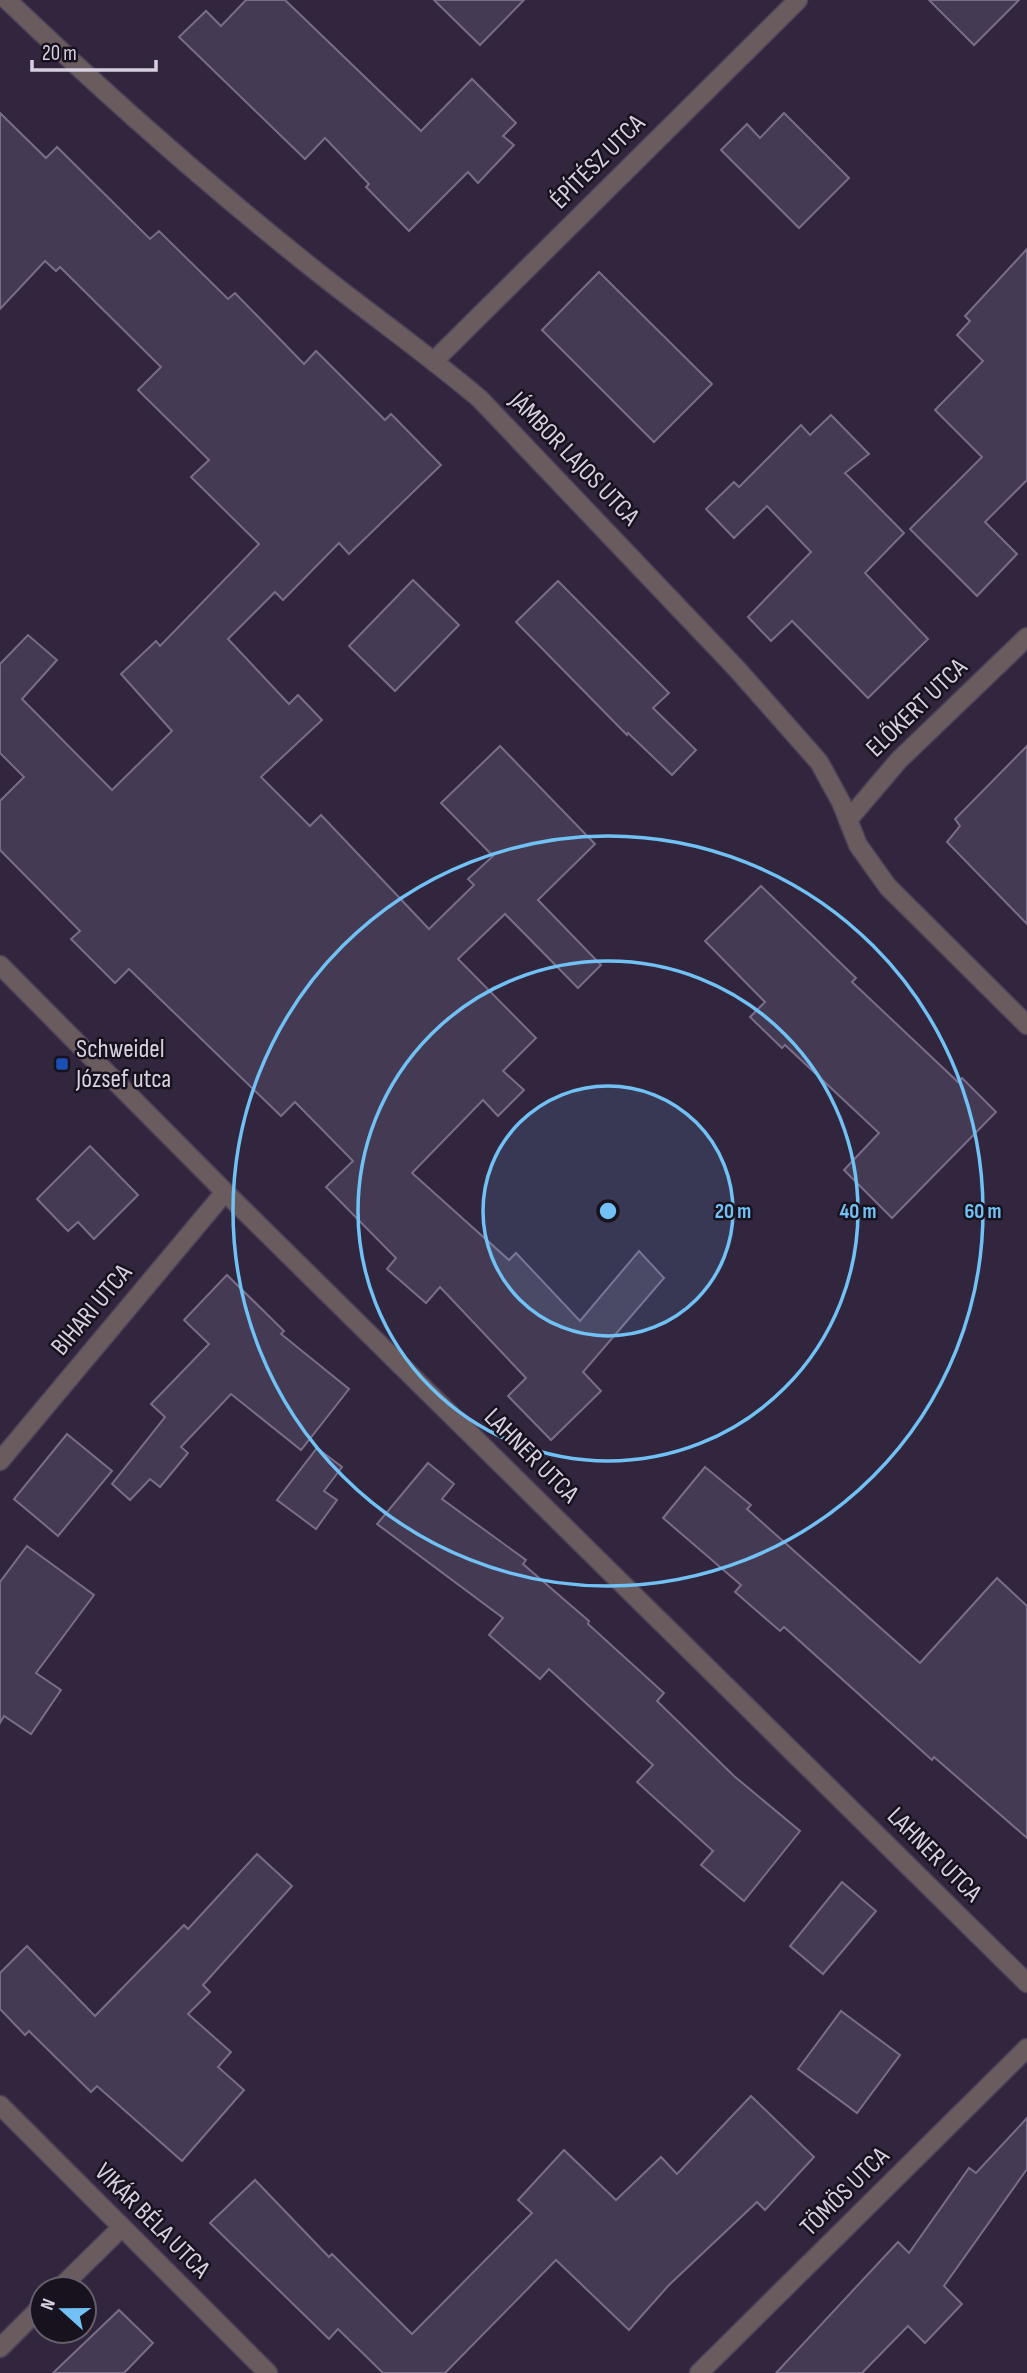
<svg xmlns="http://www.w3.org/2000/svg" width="1027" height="2373" viewBox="0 0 1027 2373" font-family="'Sofia Sans Condensed',sans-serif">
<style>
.building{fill:#453a53;stroke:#796d89;stroke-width:2}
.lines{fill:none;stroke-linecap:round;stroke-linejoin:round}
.minor-casing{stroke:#4c4158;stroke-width:21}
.minor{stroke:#6a5b5f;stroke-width:18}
.ring{fill:none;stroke:#71c1f5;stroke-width:3.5}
.transit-dot{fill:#1a4fb4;stroke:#17121d;stroke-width:2.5}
.labels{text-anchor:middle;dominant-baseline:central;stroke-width:5;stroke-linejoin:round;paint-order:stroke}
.street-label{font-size:26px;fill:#d7d0e0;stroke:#17121d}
.poi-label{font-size:26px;fill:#d7d0e0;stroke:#17121d;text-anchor:start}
.centre{fill:#71c1f5;stroke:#17121d;stroke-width:3.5}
.ring-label{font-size:21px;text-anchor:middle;font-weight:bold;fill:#71c1f5;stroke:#17121d;stroke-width:5;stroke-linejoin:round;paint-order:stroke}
</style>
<rect width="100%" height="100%" fill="#31263e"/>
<!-- building -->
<g class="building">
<polygon points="246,0 285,0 421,131 472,79 516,123 503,136 514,145 478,183 468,172 409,231 366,187 369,184 325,138 305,159 179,37 206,11 221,26"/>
<polygon points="434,0 524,0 480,45"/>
<polygon points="929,0 1019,0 974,45"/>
<polygon points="0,113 46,158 57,147 150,239 159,231 228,299 235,293 304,364 316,351 385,420 391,414 441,465 349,554 339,543 283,600 275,592 228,639 289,704 298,695 322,720 261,777 310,826 321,815 429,929 474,885 468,879 493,856 441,803 500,746 595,844 538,900 601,965 578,988 505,914 458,959 536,1038 503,1071 524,1090 498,1116 483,1100 412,1173 509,1260 516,1253 580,1321 639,1251 664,1278 583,1372 601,1391 551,1440 508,1396 526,1378 440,1287 426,1303 387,1269 396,1258 326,1187 353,1161 295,1102 281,1116 129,969 115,983 71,939 80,931 0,850 0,801 24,777 0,753 0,664 28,635 57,660 22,699 112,790 172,731 121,674 156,641 160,646 259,544 191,477 209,460 138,390 161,367 60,267 56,271 45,261 0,309"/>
<polygon points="784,113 849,178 799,228 721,150 747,124 760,138"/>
<polygon points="1027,249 1027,480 985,522 1017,554 977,596 910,529 982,457 935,410 983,361 957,335 970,321 965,316"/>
<polygon points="599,272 712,384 654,442 542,330"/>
<polygon points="831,415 869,454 845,473 904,533 865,573 928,639 868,698 792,621 771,641 748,617 811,552 767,506 734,538 706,509 734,482 739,487 801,425 810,435"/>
<polygon points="413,580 459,625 395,691 349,646"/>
<polygon points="558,581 669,693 653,708 696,750 672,775 628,733 627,735 516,622"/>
<polygon points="1027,746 1027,924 947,842 960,826 955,819"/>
<polygon points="761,886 856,978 852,982 958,1082 962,1078 996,1112 892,1218 844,1170 879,1133 785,1045 782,1048 750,1017 765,1002 705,941"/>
<polygon points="90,1146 138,1195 94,1239 78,1222 68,1231 37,1199"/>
<polygon points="227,1275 284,1331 281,1334 349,1389 301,1450 231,1394 181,1447 188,1453 160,1487 150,1479 130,1500 112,1484 165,1417 151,1404 209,1344 184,1320"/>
<polygon points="67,1434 112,1471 58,1536 14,1499"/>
<polygon points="317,1448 342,1467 324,1491 337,1500 316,1529 277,1500"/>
<polygon points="428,1463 454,1484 442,1499 526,1560 523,1564 589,1621 588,1624 664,1693 657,1701 734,1776 800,1831 744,1901 701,1865 713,1851 637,1782 653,1765 549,1669 540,1679 489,1635 503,1618 377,1524"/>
<polygon points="705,1467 751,1505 747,1509 920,1663 997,1578 1027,1606 1027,1838 934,1757 932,1760 784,1627 780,1631 735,1592 741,1585 663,1518"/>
<polygon points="27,1546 94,1595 36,1673 61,1690 31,1734 4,1716 0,1723 0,1582"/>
<polygon points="257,1854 292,1886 203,1985 210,1992 188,2014 231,2052 218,2067 244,2090 182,2161 97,2086 91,2092 29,2031 25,2035 0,2009 0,1973 27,1946 95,2016 184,1925 188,1929"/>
<polygon points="842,1882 876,1911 823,1974 790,1946"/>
<polygon points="841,2011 900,2055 857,2113 798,2069"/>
<polygon points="751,2096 814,2157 765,2210 757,2202 669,2285 629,2330 556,2260 445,2373 383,2373 338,2329 329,2339 210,2223 255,2180 329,2257 332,2254 412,2334 532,2213 518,2200 564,2150 616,2200 661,2157 677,2174"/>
<polygon points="1027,2118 1027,2169 944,2286 962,2304 925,2343 908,2326 862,2373 776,2373 898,2242 909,2253 969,2168 976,2173"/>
<polygon points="119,2310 153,2343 124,2373 53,2373"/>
</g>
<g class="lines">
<!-- minor casing -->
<g class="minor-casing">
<g id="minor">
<path d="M7,0C105,94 209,186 316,271C370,314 427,354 480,399L736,668L819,762L841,802L858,845L888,887L1027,1025"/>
<polyline points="435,360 798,0"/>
<polyline points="848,820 899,760 1027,637"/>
<polyline points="0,965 225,1192 1027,1983"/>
<polyline points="0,1461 225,1192"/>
<polyline points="0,2105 268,2373"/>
<polyline points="59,2289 122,2227"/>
<polyline points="0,2348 42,2306"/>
<polyline points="699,2373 1027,2048"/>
</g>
</g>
<!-- minor -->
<use href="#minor" class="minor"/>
</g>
<!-- distance rings -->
<circle cx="608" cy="1211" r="125" fill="#71c1f5" fill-opacity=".12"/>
<g class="ring">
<circle cx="608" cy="1211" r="125"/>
<circle cx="608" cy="1211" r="250"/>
<circle cx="608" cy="1211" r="375"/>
</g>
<!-- markers -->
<rect class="transit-dot" x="55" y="1057" width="14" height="14" rx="3.5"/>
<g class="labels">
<!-- street labels -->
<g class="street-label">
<text transform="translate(598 162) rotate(-45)">ÉPÍTÉSZ UTCA</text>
<text transform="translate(574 459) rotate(46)">JÁMBOR LAJOS UTCA</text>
<text transform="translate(917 708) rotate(-44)">ELŐKERT UTCA</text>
<text transform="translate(92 1310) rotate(-50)">BIHARI UTCA</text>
<text transform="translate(531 1456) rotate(45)">LAHNER UTCA</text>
<text transform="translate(934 1855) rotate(45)">LAHNER UTCA</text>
<text transform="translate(845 2192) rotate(-45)">TÖMÖS UTCA</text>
<text transform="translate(152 2221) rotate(45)">VIKÁR BÉLA UTCA</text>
</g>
<!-- poi labels -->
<g class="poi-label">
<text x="76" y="1049">Schweidel<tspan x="76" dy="30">József utca</tspan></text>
</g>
</g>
<circle cx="608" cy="1211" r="10" class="centre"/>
<g class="ring-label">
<text x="733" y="1218">20 m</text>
<text x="858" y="1218">40 m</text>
<text x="983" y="1218">60 m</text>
</g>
<!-- north arrow -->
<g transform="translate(63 2310) rotate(291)"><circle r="33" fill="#17121d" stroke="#645e6b" stroke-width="2"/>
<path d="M0-5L12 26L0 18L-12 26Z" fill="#71c1f5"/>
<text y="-10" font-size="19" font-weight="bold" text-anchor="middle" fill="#d7d0e0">N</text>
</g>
<!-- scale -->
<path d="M32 60v10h124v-10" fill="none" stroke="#d7d0e0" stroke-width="3.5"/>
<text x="42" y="60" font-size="21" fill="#d7d0e0" stroke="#17121d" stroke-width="5" paint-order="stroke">20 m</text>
</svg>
